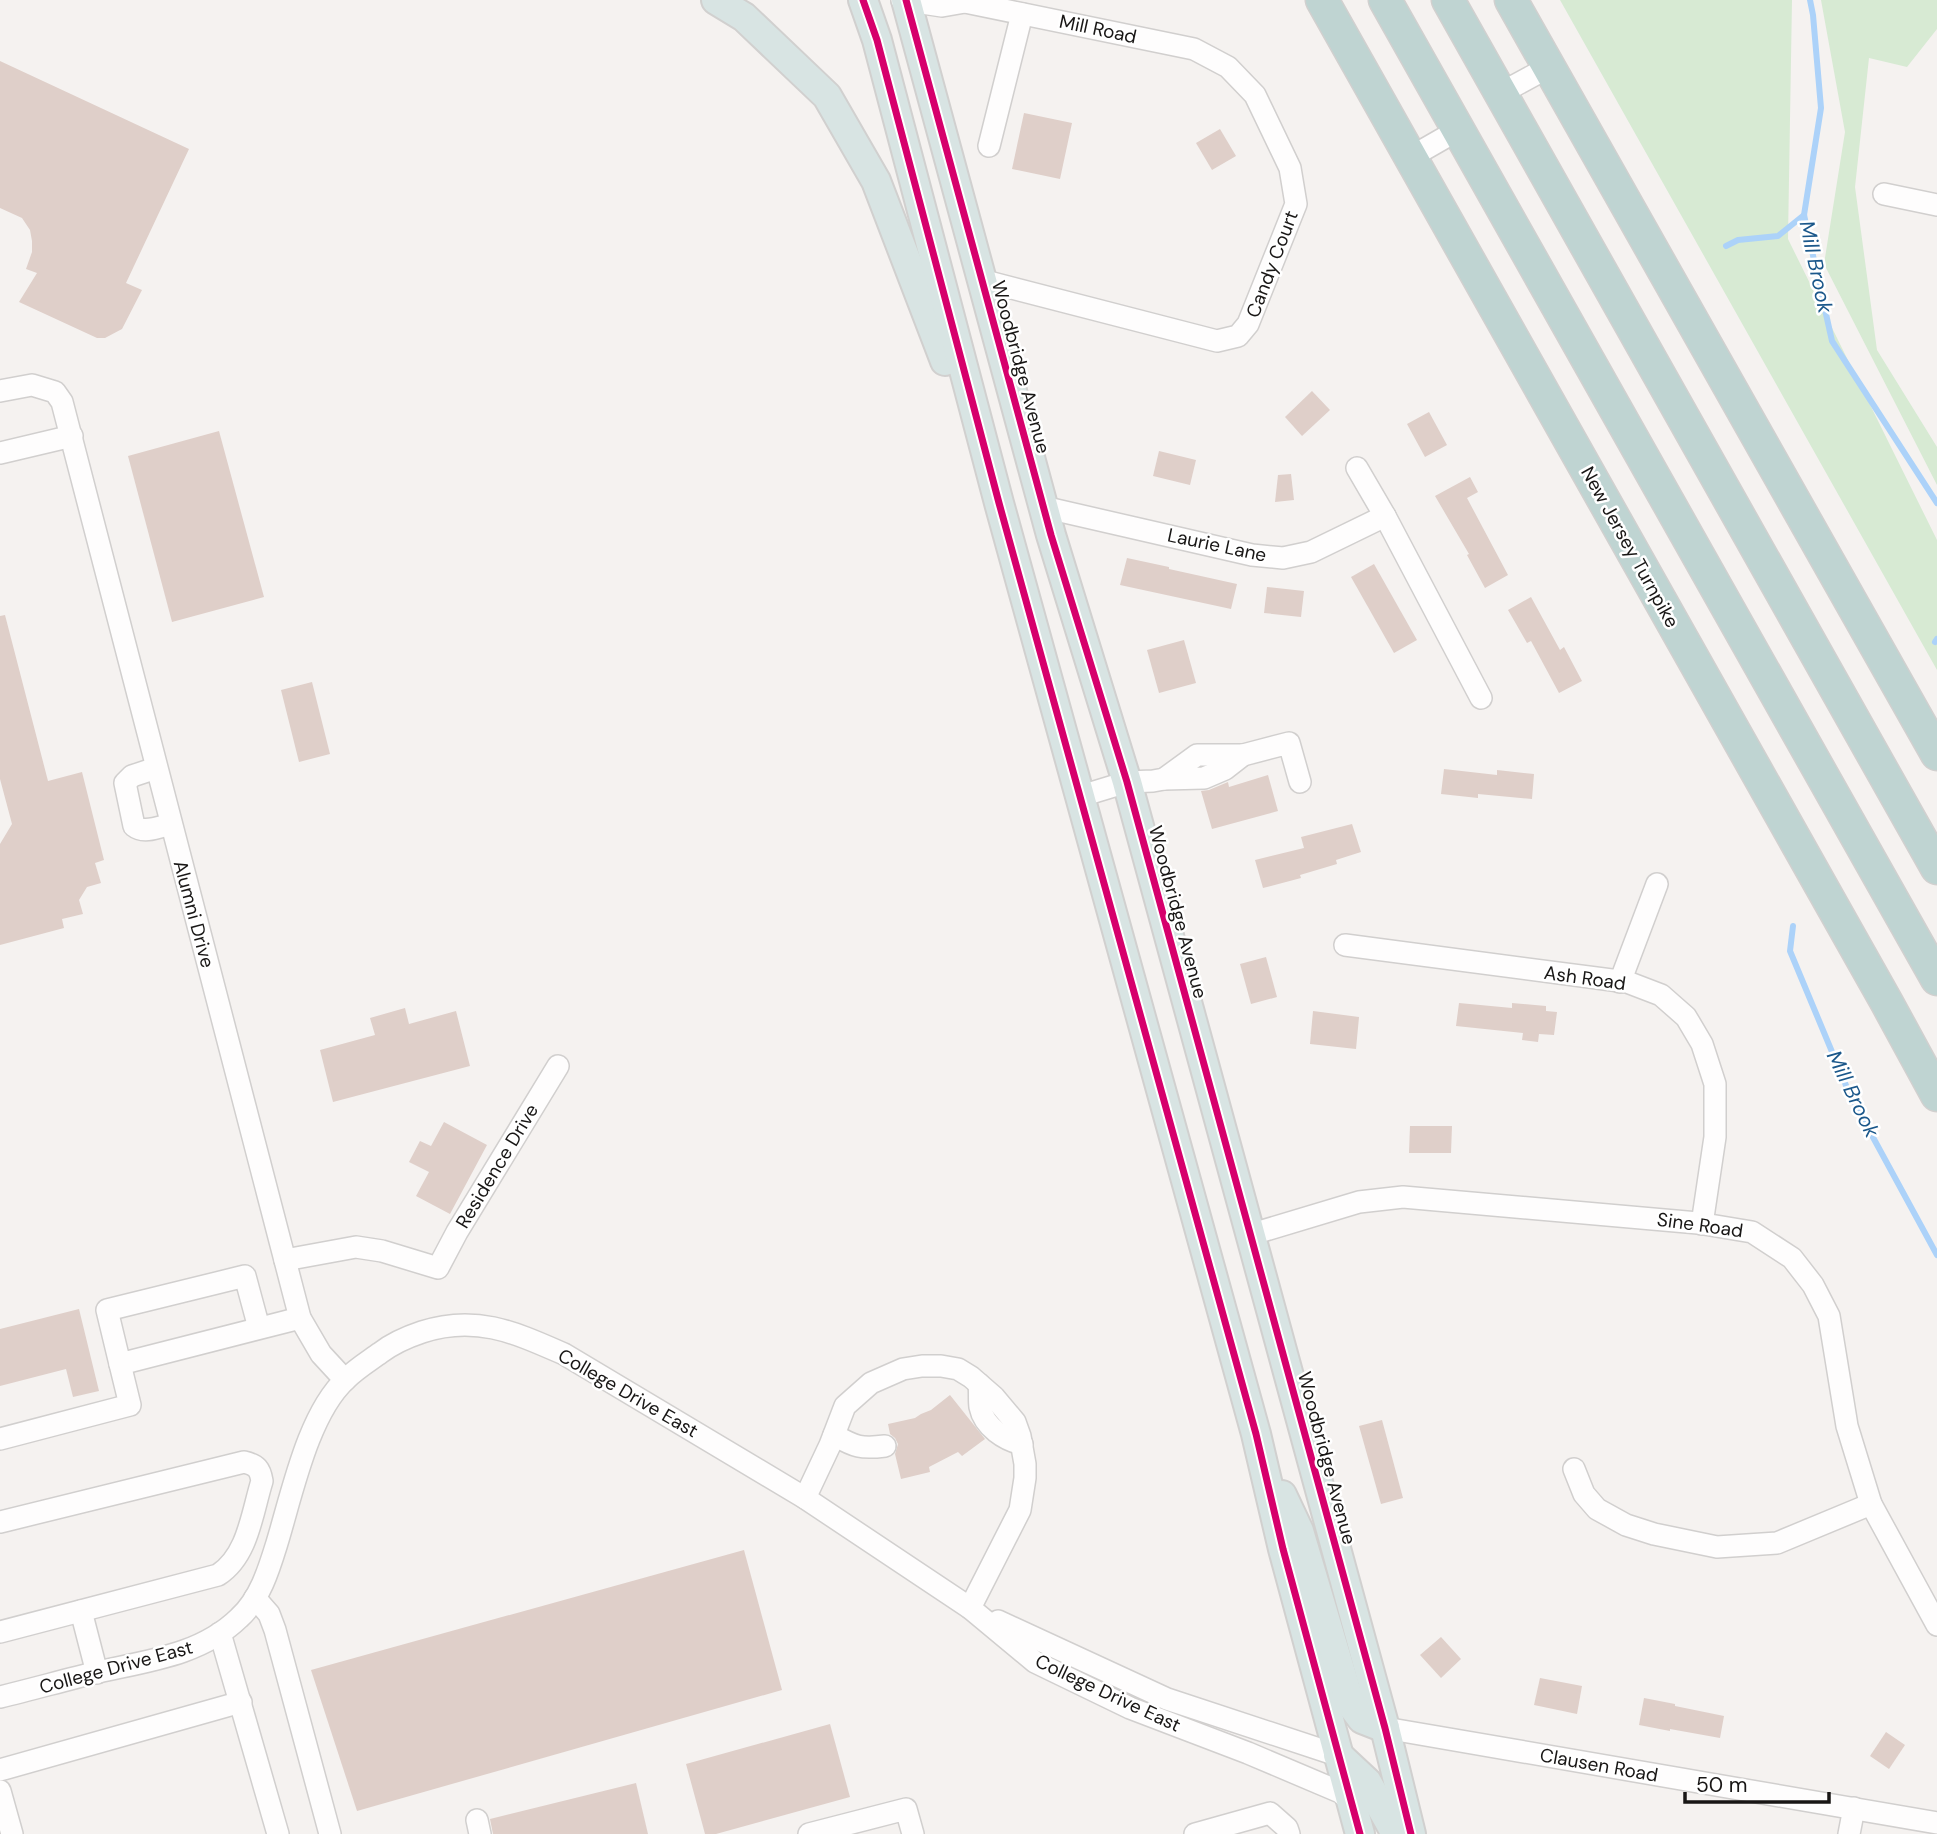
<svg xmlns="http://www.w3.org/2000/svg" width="1937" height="1834" viewBox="0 0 1937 1834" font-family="'DM Sans',sans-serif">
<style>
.green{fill:#d7ead3}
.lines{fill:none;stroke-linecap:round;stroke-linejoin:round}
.stream{stroke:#acd2f9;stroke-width:6}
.building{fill:#dfcfc9}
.minor-casing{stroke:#d1cfce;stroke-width:24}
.major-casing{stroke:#d1d0cf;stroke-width:32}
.highway-casing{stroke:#d1d0cf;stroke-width:35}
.minor{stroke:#fefdfd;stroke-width:21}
.major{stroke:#d8e4e3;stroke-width:28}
.highway{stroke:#bfd4d2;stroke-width:32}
.cycleway-casing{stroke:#fff;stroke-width:11}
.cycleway{stroke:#d6006c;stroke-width:7}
.labels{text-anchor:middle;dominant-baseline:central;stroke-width:5;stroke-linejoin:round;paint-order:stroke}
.street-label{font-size:19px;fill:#181615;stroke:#fff}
.water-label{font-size:21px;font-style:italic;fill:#1a578a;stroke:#fff}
</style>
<rect width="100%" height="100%" fill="#f5f2f0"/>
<!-- green -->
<g class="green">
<polygon points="1560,0 1792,0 1788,239 1937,540 1937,670"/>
<polygon points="1821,0 1937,0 1937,29 1907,67 1869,58 1855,187 1877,350 1937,447 1937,485 1824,264 1845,132"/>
</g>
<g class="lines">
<!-- stream -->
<g class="stream">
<polyline points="1810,0 1813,15 1821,108 1804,215 1832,341 1937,503"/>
<polyline points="1726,246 1738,240 1778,236 1804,215"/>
<polyline points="1935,642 1937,639"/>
<polyline points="1793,926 1790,951 1850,1095 1937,1255"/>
</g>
</g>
<!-- building -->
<g class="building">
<polygon points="0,61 189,149 126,283 142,290 122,329 105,338 97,338 19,302 37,273 26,269 32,252 32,241 30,230 22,218 0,208"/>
<polygon points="1024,113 1072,123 1060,179 1012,169"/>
<polygon points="1220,129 1236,156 1212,170 1196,143"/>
<polygon points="1312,391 1330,410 1302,436 1285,417"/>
<polygon points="1429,412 1447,445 1425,457 1407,424"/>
<polygon points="219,431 264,597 172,622 128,456"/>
<polygon points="1159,451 1196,460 1190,485 1153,476"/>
<polygon points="1291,474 1294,500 1275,502 1278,475"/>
<polygon points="1470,477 1478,492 1467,498 1508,575 1485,588 1467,555 1469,554 1435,496"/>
<polygon points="1127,558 1169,567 1169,569 1237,584 1231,609 1120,585"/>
<polygon points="1374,564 1417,640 1394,653 1351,577"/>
<polygon points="1267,587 1304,591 1301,617 1264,613"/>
<polygon points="1531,597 1560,650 1564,647 1582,681 1559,693 1531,641 1527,643 1508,610"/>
<polygon points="5,615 48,781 82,772 104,860 95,863 101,883 87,887 79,900 83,914 62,919 64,928 0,945 0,844 12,824 0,779 0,616"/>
<polygon points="1184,640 1196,683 1159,693 1147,650"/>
<polygon points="312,682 330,754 299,762 281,690"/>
<polygon points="1444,769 1497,775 1497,770 1534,774 1532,799 1478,794 1478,798 1441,794"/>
<polygon points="1268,775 1278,811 1212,829 1201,791 1209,790 1228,782 1229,787"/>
<polygon points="1352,824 1361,852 1336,860 1337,864 1300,875 1301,878 1263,888 1255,860 1304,848 1301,837"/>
<polygon points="1266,957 1277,997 1251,1004 1240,964"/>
<polygon points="1459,1003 1512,1008 1512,1003 1546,1006 1546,1011 1557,1012 1554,1035 1539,1034 1538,1042 1522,1040 1523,1033 1456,1026"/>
<polygon points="405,1008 409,1024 456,1011 470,1066 333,1102 320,1050 375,1035 370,1018"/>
<polygon points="1313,1011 1359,1017 1356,1049 1310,1044"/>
<polygon points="444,1122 487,1145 450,1214 416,1196 429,1172 409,1162 420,1141 431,1146"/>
<polygon points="1410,1126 1452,1126 1451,1153 1409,1153"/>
<polygon points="79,1309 99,1391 73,1397 66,1369 0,1386 0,1329"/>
<polygon points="950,1395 985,1439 962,1456 958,1452 929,1467 930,1472 901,1479 895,1454 898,1444 895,1438 890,1434 888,1424 915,1418 921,1414 931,1410"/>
<polygon points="1382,1420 1403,1498 1381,1504 1359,1426"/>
<polygon points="744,1550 782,1690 357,1811 311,1670"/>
<polygon points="1441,1637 1461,1659 1441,1678 1420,1655"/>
<polygon points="1540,1678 1582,1686 1577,1714 1534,1705"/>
<polygon points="1644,1698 1675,1704 1675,1706 1724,1716 1720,1738 1670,1729 1670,1731 1639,1725"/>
<polygon points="830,1724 850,1797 716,1834 705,1834 686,1764"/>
<polygon points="1886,1732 1905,1745 1889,1769 1870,1756"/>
<polygon points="636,1783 648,1834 493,1834 490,1819"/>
</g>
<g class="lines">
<!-- minor casing -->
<g class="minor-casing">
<g id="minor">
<polyline points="902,0 942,6 965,2"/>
<polyline points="961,0 965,2 1194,49 1228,67 1255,95 1290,168 1296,204 1248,324 1238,336 1217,341 981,280"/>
<polyline points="1501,93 1549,67"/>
<polyline points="989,146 1022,14"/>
<polyline points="1411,157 1458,130"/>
<polyline points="1884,194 1937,205"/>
<polyline points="0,391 32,385 55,392 62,402 300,1318 321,1354 345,1380"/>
<polyline points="0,453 72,436"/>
<polyline points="1357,468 1385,516 1481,698"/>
<polyline points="1043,507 1252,555 1283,558 1311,552 1385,516"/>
<path d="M156,768L132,776L125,783L134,826C144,834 159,827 171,824"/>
<polyline points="1164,779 1204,778 1225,769 1243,755 1289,743 1300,782"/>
<polyline points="1081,796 1127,782 1153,781 1164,779 1197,755 1243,755"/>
<polyline points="1345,945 1627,982 1661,995 1686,1017 1702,1044 1715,1084 1715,1137 1702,1224"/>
<polyline points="1620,982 1657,884"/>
<polyline points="1249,1235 1359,1202 1403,1197 1698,1223 1752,1232 1792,1258 1813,1285 1829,1316 1847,1426 1871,1504 1937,1625"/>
<polyline points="285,1260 356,1247 382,1251 438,1268 457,1232 558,1066"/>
<polyline points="259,1328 245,1276 107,1310 120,1364 300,1318"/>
<path d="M979,1384C980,1392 979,1400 980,1407C984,1427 1005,1440 1022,1444"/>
<path d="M834,1435C855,1447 861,1449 885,1446"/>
<polyline points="0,1439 130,1405 120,1364"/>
<polyline points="1574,1469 1584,1494 1597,1509 1626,1525 1654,1534 1717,1547 1777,1543 1871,1504"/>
<polyline points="805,1498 830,1445 845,1406 871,1383 903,1369 922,1366 941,1366 958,1369 971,1377 994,1397 1015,1422 1020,1436 1025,1464 1025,1478 1020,1510 970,1608"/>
<path d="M0,1522L244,1462C257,1465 260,1469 262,1481C252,1513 248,1556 218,1575L0,1632"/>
<polyline points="255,1598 269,1614 275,1630 330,1834"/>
<polyline points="81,1611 97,1673"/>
<polyline points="998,1621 1167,1699 1337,1755"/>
<polyline points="220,1633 278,1834"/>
<path d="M0,1697C33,1689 65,1680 98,1672C147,1661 201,1655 239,1618C260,1599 269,1569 277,1543C292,1494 308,1414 346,1379C356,1369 369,1361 380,1353C393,1343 407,1337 422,1332C476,1314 516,1333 564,1354L805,1498L970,1608L1035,1662L1130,1708L1248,1753L1340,1792L1351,1801"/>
<polyline points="1385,1728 1937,1823"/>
<polyline points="0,1770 241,1702"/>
<polyline points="0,1791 12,1834"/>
<polyline points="477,1820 480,1834"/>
<polyline points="809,1834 906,1809 913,1834"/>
<polyline points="1195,1834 1270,1813 1287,1828 1289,1834"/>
<polyline points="1849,1834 1854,1808"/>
</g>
</g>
<!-- major casing -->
<g class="major-casing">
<g id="major">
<polyline points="716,0 744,17 827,96 876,181 945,361"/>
<polyline points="863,0 877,40 999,503 1256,1434 1283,1549 1360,1834"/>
<polyline points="906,0 1051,535 1127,782 1385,1728 1411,1834"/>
<polyline points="1282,1495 1299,1531 1350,1703 1362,1719 1385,1728"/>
<polyline points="1338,1755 1367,1782 1396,1834"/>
</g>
</g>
<!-- highway casing -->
<g class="highway-casing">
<g id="highway">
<polyline points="1322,0 1887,1003 1937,1095"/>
<polyline points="1385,0 1937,979"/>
<polyline points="1448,0 1937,868"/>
<polyline points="1511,0 1937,754"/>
</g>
</g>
<!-- minor -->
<use href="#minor" class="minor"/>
<!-- major -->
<use href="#major" class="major"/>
<!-- highway -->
<use href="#highway" class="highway"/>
<!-- cycleway casing -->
<g class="cycleway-casing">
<g id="cycleway">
<polyline points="863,0 877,40 999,503 1256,1434 1283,1549 1360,1834"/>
<polyline points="906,0 1051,535 1127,782 1385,1728 1411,1834"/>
</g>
</g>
<!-- cycleway -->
<use href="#cycleway" class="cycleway"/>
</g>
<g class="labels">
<!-- street labels -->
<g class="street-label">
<text transform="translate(1098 29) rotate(12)">Mill Road</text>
<text transform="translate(1272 264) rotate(-69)">Candy Court</text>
<text transform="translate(1021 367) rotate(75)">Woodbridge Avenue</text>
<text transform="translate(1217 545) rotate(12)">Laurie Lane</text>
<text transform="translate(1630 547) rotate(61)">New Jersey Turnpike</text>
<text transform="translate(1178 912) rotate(75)">Woodbridge Avenue</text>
<text transform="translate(194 914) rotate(75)">Alumni Drive</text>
<text transform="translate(1585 978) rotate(8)">Ash Road</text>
<text transform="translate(497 1166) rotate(-59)">Residence Drive</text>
<text transform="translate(1700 1225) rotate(8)">Sine Road</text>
<text transform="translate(628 1393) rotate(30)">College Drive East</text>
<text transform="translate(1327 1458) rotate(75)">Woodbridge Avenue</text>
<text transform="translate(116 1667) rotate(-15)">College Drive East</text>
<text transform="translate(1108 1693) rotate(25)">College Drive East</text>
<text transform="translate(1599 1765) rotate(10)">Clausen Road</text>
</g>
<!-- water labels -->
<g class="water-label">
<text transform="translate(1816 267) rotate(78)">Mill Brook</text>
<text transform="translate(1853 1094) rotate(64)">Mill Brook</text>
</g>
</g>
<!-- scale -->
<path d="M1685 1792v10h144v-10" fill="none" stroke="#181615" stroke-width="3.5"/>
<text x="1696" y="1792" font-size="21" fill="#181615" stroke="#ffffff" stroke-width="5" paint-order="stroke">50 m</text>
</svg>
